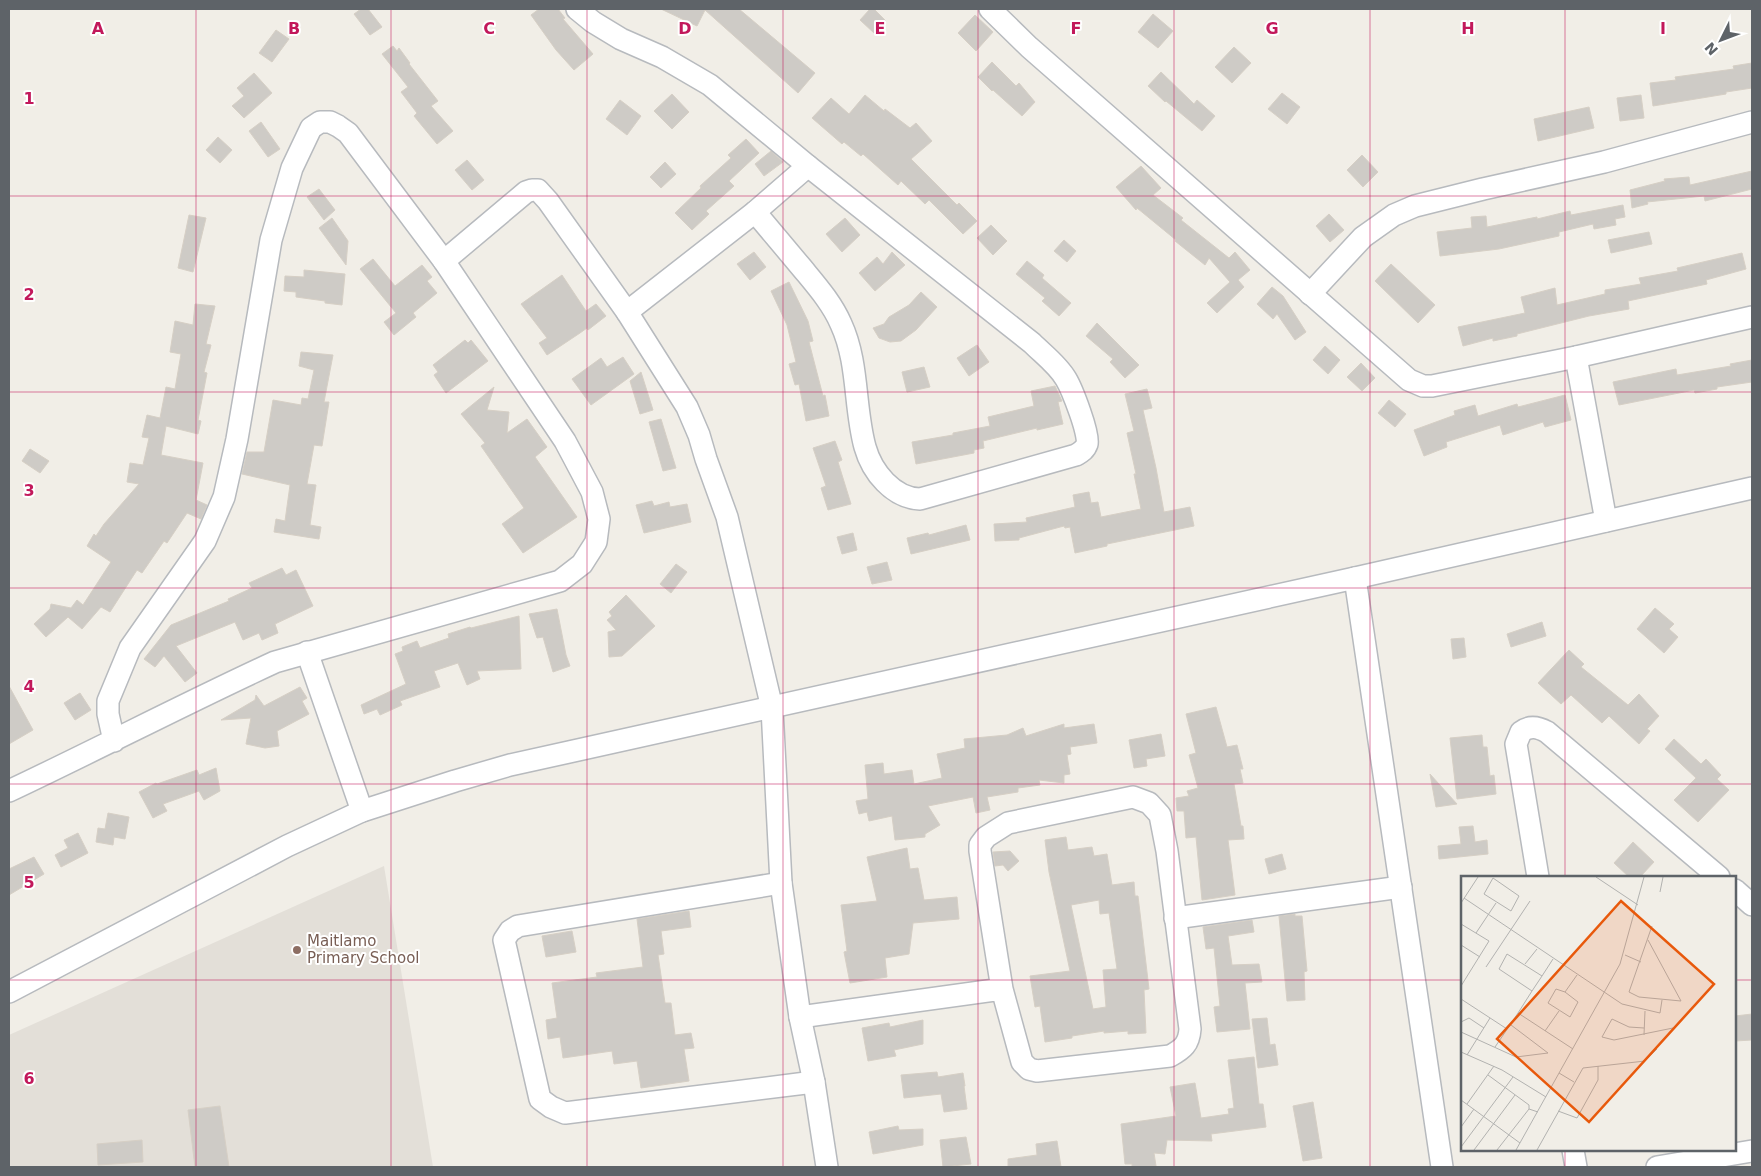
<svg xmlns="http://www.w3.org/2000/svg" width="1761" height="1176" viewBox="0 0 1761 1176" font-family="'DejaVu Sans',sans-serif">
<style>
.education{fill:#e3dfd8}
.building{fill:#cecbc6;stroke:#d6cfc5;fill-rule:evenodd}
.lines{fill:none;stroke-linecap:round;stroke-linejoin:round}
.minor-casing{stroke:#b7babe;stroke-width:24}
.minor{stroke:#fff;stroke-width:21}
.grid{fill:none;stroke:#c2185b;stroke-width:1;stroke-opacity:0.55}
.education-dot{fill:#8d6e63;stroke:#fff;stroke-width:2}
.labels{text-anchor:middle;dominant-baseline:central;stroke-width:4;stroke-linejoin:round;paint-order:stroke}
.education-label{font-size:15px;fill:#785e54;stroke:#fff;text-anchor:start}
.inset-road{fill:none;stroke:#b2b2b0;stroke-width:1}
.view{fill:#e8590c;fill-opacity:0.15;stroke:#e8590c;stroke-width:2.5}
.inset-edge{fill:none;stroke:#5e6368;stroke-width:2.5}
.grid-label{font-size:16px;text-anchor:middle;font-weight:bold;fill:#c2185b;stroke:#fff;stroke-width:4;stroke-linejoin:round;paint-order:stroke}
</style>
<rect width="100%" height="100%" fill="#f1eee7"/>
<!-- education -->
<polygon class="education" points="384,866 433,1167 9,1167 9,1035"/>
<!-- building -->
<g class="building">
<polygon points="361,9 368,9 382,27 370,35 354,14"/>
<polygon points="539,9 558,9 565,18 563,19 593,54 574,70 556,50 531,15"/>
<polygon points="661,9 739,9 815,73 798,93 705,10 697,26"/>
<polygon points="870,9 874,9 886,21 874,33 860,20"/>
<polygon points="1153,14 1173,31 1158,48 1138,32"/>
<polygon points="975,15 993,32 976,51 958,33"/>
<polygon points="276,30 289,39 272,62 259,53"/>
<polygon points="393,46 397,51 399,48 410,63 409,64 438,101 431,106 453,131 437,144 414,116 417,113 401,92 408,87 382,54"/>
<polygon points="1234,47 1251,63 1232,83 1215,67"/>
<polygon points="992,62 1016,86 1019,83 1035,102 1022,116 993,90 992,91 978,77"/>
<polygon points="1752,63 1752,88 1726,92 1726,94 1653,106 1650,83 1676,80 1675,77 1734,69 1733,66"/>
<polygon points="1161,72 1194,104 1197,100 1215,116 1202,131 1166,101 1165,102 1148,86"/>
<polygon points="254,73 272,93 244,118 232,106 244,96 237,88"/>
<polygon points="1282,93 1300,107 1287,124 1268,109"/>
<polygon points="672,94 689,112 672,129 654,111"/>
<polygon points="865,95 884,111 885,109 910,128 916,123 932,141 911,159 957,205 959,203 977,221 963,234 929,200 925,204 901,181 898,185 863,154 861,156 844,142 842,144 812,118 831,98 849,114"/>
<polygon points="1641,95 1644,118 1620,121 1617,98"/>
<polygon points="620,100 641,116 627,135 606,119"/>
<polygon points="1589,107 1594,128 1538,141 1534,119"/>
<polygon points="261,122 280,149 268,157 249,131"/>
<polygon points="218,137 232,150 220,163 206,150"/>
<polygon points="746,139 759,153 729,181 734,186 706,211 709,214 692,230 675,213 701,188 700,186 731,158 728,155"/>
<polygon points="771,151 783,162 764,176 755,164"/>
<polygon points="1362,155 1378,172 1363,187 1347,170"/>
<polygon points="467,160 484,180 472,190 455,170"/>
<polygon points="665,162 676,174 661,188 650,177"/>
<polygon points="1141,166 1161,188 1153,195 1183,218 1181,220 1229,258 1235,252 1250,270 1238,280 1244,287 1217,313 1207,303 1230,282 1209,258 1205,265 1175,241 1176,240 1137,208 1136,210 1116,187"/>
<polygon points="1752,171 1752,189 1705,201 1704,196 1647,202 1648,204 1632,208 1630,190 1665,181 1664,179 1689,177 1690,185"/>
<polygon points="319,189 335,210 324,220 307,197"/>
<polygon points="1623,205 1625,217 1615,219 1616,225 1594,229 1593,224 1559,232 1559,236 1499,249 1440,256 1437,232 1472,228 1471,217 1486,216 1487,227 1537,217 1537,219 1570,211 1571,215"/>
<polygon points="1329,214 1344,230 1330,242 1316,226"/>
<polygon points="189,215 206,218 193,272 178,268"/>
<polygon points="332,218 348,241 346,265 319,228"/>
<polygon points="845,218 860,235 842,252 826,234"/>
<polygon points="991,225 1007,241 993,255 977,238"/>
<polygon points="1649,232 1652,244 1611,253 1608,240"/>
<polygon points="1064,240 1076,251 1067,262 1054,251"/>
<polygon points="754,252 766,267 750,280 737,264"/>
<polygon points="892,252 905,265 875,291 859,273 877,257 883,264"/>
<polygon points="1742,253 1746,269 1706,280 1707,284 1628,301 1629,309 1589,316 1517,334 1517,336 1493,341 1493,338 1463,346 1458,327 1525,313 1521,297 1555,288 1557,305 1605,294 1605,290 1641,284 1639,278 1678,271 1677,268"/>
<polygon points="373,259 395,286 422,265 432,277 427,281 437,293 413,313 416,317 394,335 384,322 396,313 360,269"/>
<polygon points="1027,261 1044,275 1042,278 1071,303 1059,316 1042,301 1045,298 1016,274"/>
<polygon points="1391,264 1435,305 1418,323 1375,281"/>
<polygon points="304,270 345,274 342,305 325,303 325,301 296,297 296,292 284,291 285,276 304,277"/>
<polygon points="562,275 586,311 596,304 606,316 588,330 587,328 580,333 547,355 539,343 547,338 521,304"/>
<polygon points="789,282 808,321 813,341 809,342 823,396 825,395 829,416 806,421 799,384 795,385 789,364 796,362 787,325 771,291"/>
<polygon points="1272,287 1283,296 1306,332 1295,340 1277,314 1273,319 1257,304"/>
<polygon points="921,292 937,307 916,330 901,341 890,342 879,338 873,328 884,324 889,317 909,305"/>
<polygon points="195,304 215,306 206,344 211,345 204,372 207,373 198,420 201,421 198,434 166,426 161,455 203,463 196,500 207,505 201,519 187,513 167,543 164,541 142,573 137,570 110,612 101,607 82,629 68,617 46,637 34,624 50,609 51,604 71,608 77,600 83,605 111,562 87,546 94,534 96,536 104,524 139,484 127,482 130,463 143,465 149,438 142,437 147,415 160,418 166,387 175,389 181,354 170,352 175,321 193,325"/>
<polygon points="1097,323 1139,365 1125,378 1110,362 1113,359 1086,336"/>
<polygon points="465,340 468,343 471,340 488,361 446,393 434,375 438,372 433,365"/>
<polygon points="977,345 989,362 969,376 957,358"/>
<polygon points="1325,346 1340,360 1328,374 1313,360"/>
<polygon points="301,352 333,355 324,402 329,402 322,446 314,445 307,484 316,485 310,525 321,527 319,539 274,532 276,519 285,521 290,485 242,474 247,452 264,452 273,400 301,405 302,398 308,399 314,370 299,366"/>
<polygon points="623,357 634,374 591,405 572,379 601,358 607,367"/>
<polygon points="1752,360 1752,382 1717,387 1717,389 1695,393 1694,390 1619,405 1613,382 1676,369 1677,375 1731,366 1730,364"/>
<polygon points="1361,363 1375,378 1362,391 1347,377"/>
<polygon points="924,367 930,387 907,392 902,372"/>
<polygon points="641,372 653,410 640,414 630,381"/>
<polygon points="1055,386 1062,401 1058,402 1063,424 1037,430 1037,428 983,441 984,448 974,450 974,453 916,464 912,442 953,435 953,433 990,426 988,417 1034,406 1031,391"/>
<polygon points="494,387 487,410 509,412 507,433 527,419 547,447 535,457 577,517 523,553 502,524 524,508 481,446 485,443 461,414"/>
<polygon points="1147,389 1152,408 1143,410 1156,468 1164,512 1190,507 1194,526 1107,544 1107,546 1075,553 1070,527 1065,528 1064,526 1019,538 1019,540 995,541 994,524 1027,522 1026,518 1075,507 1073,495 1089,492 1091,503 1098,502 1101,517 1141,509 1134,474 1136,474 1127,433 1134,431 1125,394"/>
<polygon points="1565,395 1571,420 1545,427 1543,422 1503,435 1500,425 1446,442 1447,447 1424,456 1414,430 1455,415 1454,411 1475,405 1478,416 1517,404 1518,407"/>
<polygon points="1389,400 1406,414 1395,427 1378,413"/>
<polygon points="661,419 676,468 663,471 649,422"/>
<polygon points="835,441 842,460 838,462 851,504 828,510 821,488 826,486 813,448"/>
<polygon points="30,449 49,461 40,473 22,461"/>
<polygon points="652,501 654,506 669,502 670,507 687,504 691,522 644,533 636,505"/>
<polygon points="966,525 970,540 911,554 907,538 928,533 929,535"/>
<polygon points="853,533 857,550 842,554 837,537"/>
<polygon points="887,562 892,580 872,584 867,567"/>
<polygon points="676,564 687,572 671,593 660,584"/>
<polygon points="282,568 286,575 296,570 313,606 275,624 278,633 262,640 259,633 243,640 235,622 176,646 197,673 185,682 164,656 155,667 144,659 171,625 229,601 228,599 252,588 249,583"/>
<polygon points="626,595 655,626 622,656 609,657 608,632 616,630 607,620 612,616 609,612"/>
<polygon points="1655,608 1674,624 1669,629 1678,637 1664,653 1637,629"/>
<polygon points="557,609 566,655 570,666 553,672 543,637 537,638 529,614"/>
<polygon points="519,616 521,669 477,671 480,679 467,685 458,663 434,671 440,687 400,701 402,705 380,715 377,709 364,714 361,705 406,684 395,654 403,651 402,647 417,641 420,648 449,638 448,634 470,627 471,628"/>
<polygon points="1542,622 1546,636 1511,647 1507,634"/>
<polygon points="1464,638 1466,657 1453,659 1451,639"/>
<polygon points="1569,650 1584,664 1581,667 1628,705 1639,694 1659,716 1647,729 1650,731 1639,744 1609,716 1602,723 1571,695 1561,704 1538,683"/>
<polygon points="9,686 33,730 9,744"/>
<polygon points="300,687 307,698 302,701 309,714 277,731 279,746 265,748 246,744 251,718 221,720 255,700 256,695 264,706"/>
<polygon points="80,693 91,710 75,720 64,703"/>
<polygon points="1216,707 1227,747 1237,745 1243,769 1240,769 1243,783 1234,784 1241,826 1243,826 1244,839 1228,840 1235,895 1202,900 1196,837 1186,838 1184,811 1177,811 1176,798 1189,796 1187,791 1198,788 1189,755 1196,753 1186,714"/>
<polygon points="1064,724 1064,728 1094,724 1097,743 1070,747 1071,754 1067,755 1070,774 1064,775 1064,783 1039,780 1040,785 1018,788 1018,792 987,797 990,810 976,813 973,797 928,806 940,825 925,834 925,837 895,840 892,816 869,821 867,812 859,814 856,801 868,799 865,765 883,763 884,774 912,770 914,784 942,778 937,754 965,748 964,739 1007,735 1023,728 1026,736"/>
<polygon points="1161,734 1165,756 1146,759 1147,766 1134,768 1129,740"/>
<polygon points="1482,735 1483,747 1487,747 1490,776 1494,775 1496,794 1457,799 1450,738"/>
<polygon points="1674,739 1701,764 1706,759 1721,775 1717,779 1729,790 1698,822 1674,800 1696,778 1665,749"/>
<polygon points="216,768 220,791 204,800 199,791 163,804 167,811 153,818 139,792 156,783 157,784 197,770 199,775"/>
<polygon points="1430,774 1457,804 1436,807"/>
<polygon points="108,813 129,817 125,839 114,837 113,845 96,842 98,828 105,829"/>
<polygon points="1473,826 1475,842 1487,840 1488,854 1439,859 1438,846 1461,844 1459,827"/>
<polygon points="78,833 88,853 61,867 55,855 68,848 64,840"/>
<path d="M1066,837L1068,850L1092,847L1094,856L1107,854L1112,885L1134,882L1135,896H1138L1149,989L1144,990L1146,1033L1128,1034V1031L1104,1033V1031L1072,1036V1038L1045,1042L1040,1006L1035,1007L1030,976L1070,971L1049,872L1045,840ZM1099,900L1100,914L1109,913L1117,969L1103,970L1106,1007L1093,1009L1071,905Z"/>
<polygon points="1633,842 1654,862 1640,877 1629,877 1614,863"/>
<polygon points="907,848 910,869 918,868 924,900 957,897 959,919 913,923 909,954 885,958 887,977 850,983 844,952 847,951 841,905 877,901 867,857"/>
<polygon points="1010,851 1019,861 1008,871 1003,865 995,866 993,852"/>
<polygon points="1282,854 1286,869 1269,874 1265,859"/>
<polygon points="34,857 44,874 9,895 9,869"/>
<polygon points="689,911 691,927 661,931 664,954 658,955 665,1003 671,1003 675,1035 691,1033 694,1048 684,1049 689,1081 641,1088 637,1061 614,1064 612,1051 563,1058 560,1037 548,1039 546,1020 557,1018 552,983 597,977 596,973 643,967 637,919"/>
<polygon points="1295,914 1295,916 1302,916 1307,971 1304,972 1305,1000 1287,1001 1279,916"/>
<polygon points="1252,920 1254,932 1228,936 1232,965 1259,964 1262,982 1245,983 1250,1029 1217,1032 1214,1007 1220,1006 1214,948 1206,949 1203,927"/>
<polygon points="572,931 576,952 546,957 542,936"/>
<polygon points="1752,1014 1752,1040 1735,1041 1735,1016"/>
<polygon points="1267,1018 1270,1045 1275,1044 1278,1065 1258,1068 1252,1019"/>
<polygon points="923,1020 923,1044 894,1050 896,1056 868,1061 862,1028 889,1023 890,1027"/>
<polygon points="1254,1057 1259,1104 1263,1104 1266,1127 1211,1134 1212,1141 1167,1140 1165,1154 1154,1153 1156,1166 1132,1167 1132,1164 1125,1164 1121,1124 1176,1116 1170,1087 1195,1083 1201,1118 1229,1114 1228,1109 1234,1108 1228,1060"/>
<polygon points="937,1072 938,1077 963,1073 965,1086 964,1086 967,1109 944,1112 941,1094 904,1098 901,1075"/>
<polygon points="1313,1102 1322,1158 1303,1161 1293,1106"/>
<polygon points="220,1106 229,1167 195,1167 188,1110"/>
<polygon points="898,1126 899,1130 923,1129 923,1145 873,1154 869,1132"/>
<polygon points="966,1137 971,1164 943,1167 940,1140"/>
<polygon points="142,1140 143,1162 98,1165 97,1144"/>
<polygon points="1057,1141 1061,1167 1008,1167 1008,1159 1037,1155 1036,1144"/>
</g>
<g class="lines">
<!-- minor casing -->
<g class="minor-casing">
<g id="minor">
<path d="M577,9L593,22L621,39L662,57L710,85L808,166L1032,343C1043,354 1058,365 1066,379C1072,389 1090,435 1087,444C1085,450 1081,452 1076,455L920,499C893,498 872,472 865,447C854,407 859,363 841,324C832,303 816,285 802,268C786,249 771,231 755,212"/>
<polyline points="990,9 1029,47 1409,380 1423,386 1432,386 1576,357 1752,317"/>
<polyline points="444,261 526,192 532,190 538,190 548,201 627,312 687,407 699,435 706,459 727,517 772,708 781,883 800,1017 814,1082 827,1167"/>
<polyline points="1310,294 1363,237 1394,215 1415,206 1483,189 1604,162 1752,122"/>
<polyline points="627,312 755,212 808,166"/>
<polyline points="1576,357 1606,521"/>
<polyline points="1355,578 1442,1167"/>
<polyline points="307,652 362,811"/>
<path d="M9,791C98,749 186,703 275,662L560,581L582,564L596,542L599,519L592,492L565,441L444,261L348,133L338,126L330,122H320L311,128L292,168L271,240L237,439L224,497L205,541L130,648L108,701V714L114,741"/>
<path d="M1538,877L1516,744L1521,732C1530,725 1538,727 1547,732L1719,877"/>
<polyline points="781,883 518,926 510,931 504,940 540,1099 551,1107 565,1113 814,1082"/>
<polyline points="1735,890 1752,905"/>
<polyline points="1175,918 1401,887"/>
<polyline points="9,992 287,846 362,811 455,781 510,765 569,752 1355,578 1752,488"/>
<path d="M800,1017L1002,989L980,851V845L986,837L1008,823L1133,797L1149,803L1160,815L1167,851L1190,1029C1189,1044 1183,1049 1170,1056L1037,1071L1029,1069L1022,1062L1002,989"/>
<polyline points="1573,1150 1576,1167"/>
<polyline points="1657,1167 1752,1151"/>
</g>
</g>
<!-- minor -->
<use href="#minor" class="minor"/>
</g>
<!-- grid -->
<path class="grid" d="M196,9V1167M391,9V1167M587,9V1167M783,9V1167M978,9V1167M1174,9V1167M1370,9V1167M1565,9V877M9,196H1752M9,392H1752M9,588H1752M9,784H1752M9,980H1462M1735,980H1752M1565,1150V1167"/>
<!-- markers -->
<circle class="education-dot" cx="297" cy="950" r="5"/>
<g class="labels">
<!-- education labels -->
<g class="education-label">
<text x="307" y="941">Maitlamo<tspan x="307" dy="17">Primary School</tspan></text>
</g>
</g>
<!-- overview -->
<g transform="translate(1461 876)">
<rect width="275" height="275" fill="#f1eee7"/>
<path class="inset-road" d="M135,1L177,29M32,2L58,20L50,35L23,18ZM199,16L202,1M3,22L161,128L199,137L201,124M0,27L17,1M0,48L28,65L0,110M15,57L35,27M187,64L220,125L178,121L168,116L191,50M0,69L19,81M164,79L180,86M64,88L76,73M25,91L69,25M81,100L92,83M104,116L95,113L87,127L109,141L117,126L104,116L116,99M0,123L46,153M57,137L112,173M0,146L8,142L23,152M183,152L168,151L151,143L141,161L153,164L212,152M84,155L98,135M0,156L55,181L87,177L50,149M183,159L184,135M34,171L49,149L57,137L71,115L81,100L46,78L38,93L71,115M0,176L41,194L85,221M6,179L29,142M98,197L113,206M27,199L68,229V233L77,236M0,224L59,267M6,228L33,190M97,235L116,242L137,204V190M0,251L13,233M0,271L52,201M13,274L54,219M36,274L68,233M55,274L159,88L183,1M76,274L122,192L184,185L196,173"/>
<path class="view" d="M160,25L253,108L128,246L36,163Z"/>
<rect width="275" height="275" class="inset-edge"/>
</g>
<g class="grid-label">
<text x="98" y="34">A</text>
<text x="294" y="34">B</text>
<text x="489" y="34">C</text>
<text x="685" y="34">D</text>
<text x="880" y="34">E</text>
<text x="1076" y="34">F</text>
<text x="1272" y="34">G</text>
<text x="1468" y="34">H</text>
<text x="1663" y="34">I</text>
<text x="29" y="104">1</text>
<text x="29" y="300">2</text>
<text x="29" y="496">3</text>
<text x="29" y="692">4</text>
<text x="29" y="888">5</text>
<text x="29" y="1084">6</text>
</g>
<!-- border -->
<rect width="1761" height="1176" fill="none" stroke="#5e6368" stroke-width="20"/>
<!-- north arrow -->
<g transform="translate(1721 40) rotate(228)" stroke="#ffffff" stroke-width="4" paint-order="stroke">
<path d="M0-4L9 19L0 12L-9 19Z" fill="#5e6368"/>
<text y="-8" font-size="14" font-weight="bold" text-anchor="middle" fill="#5e6368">N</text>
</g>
</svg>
